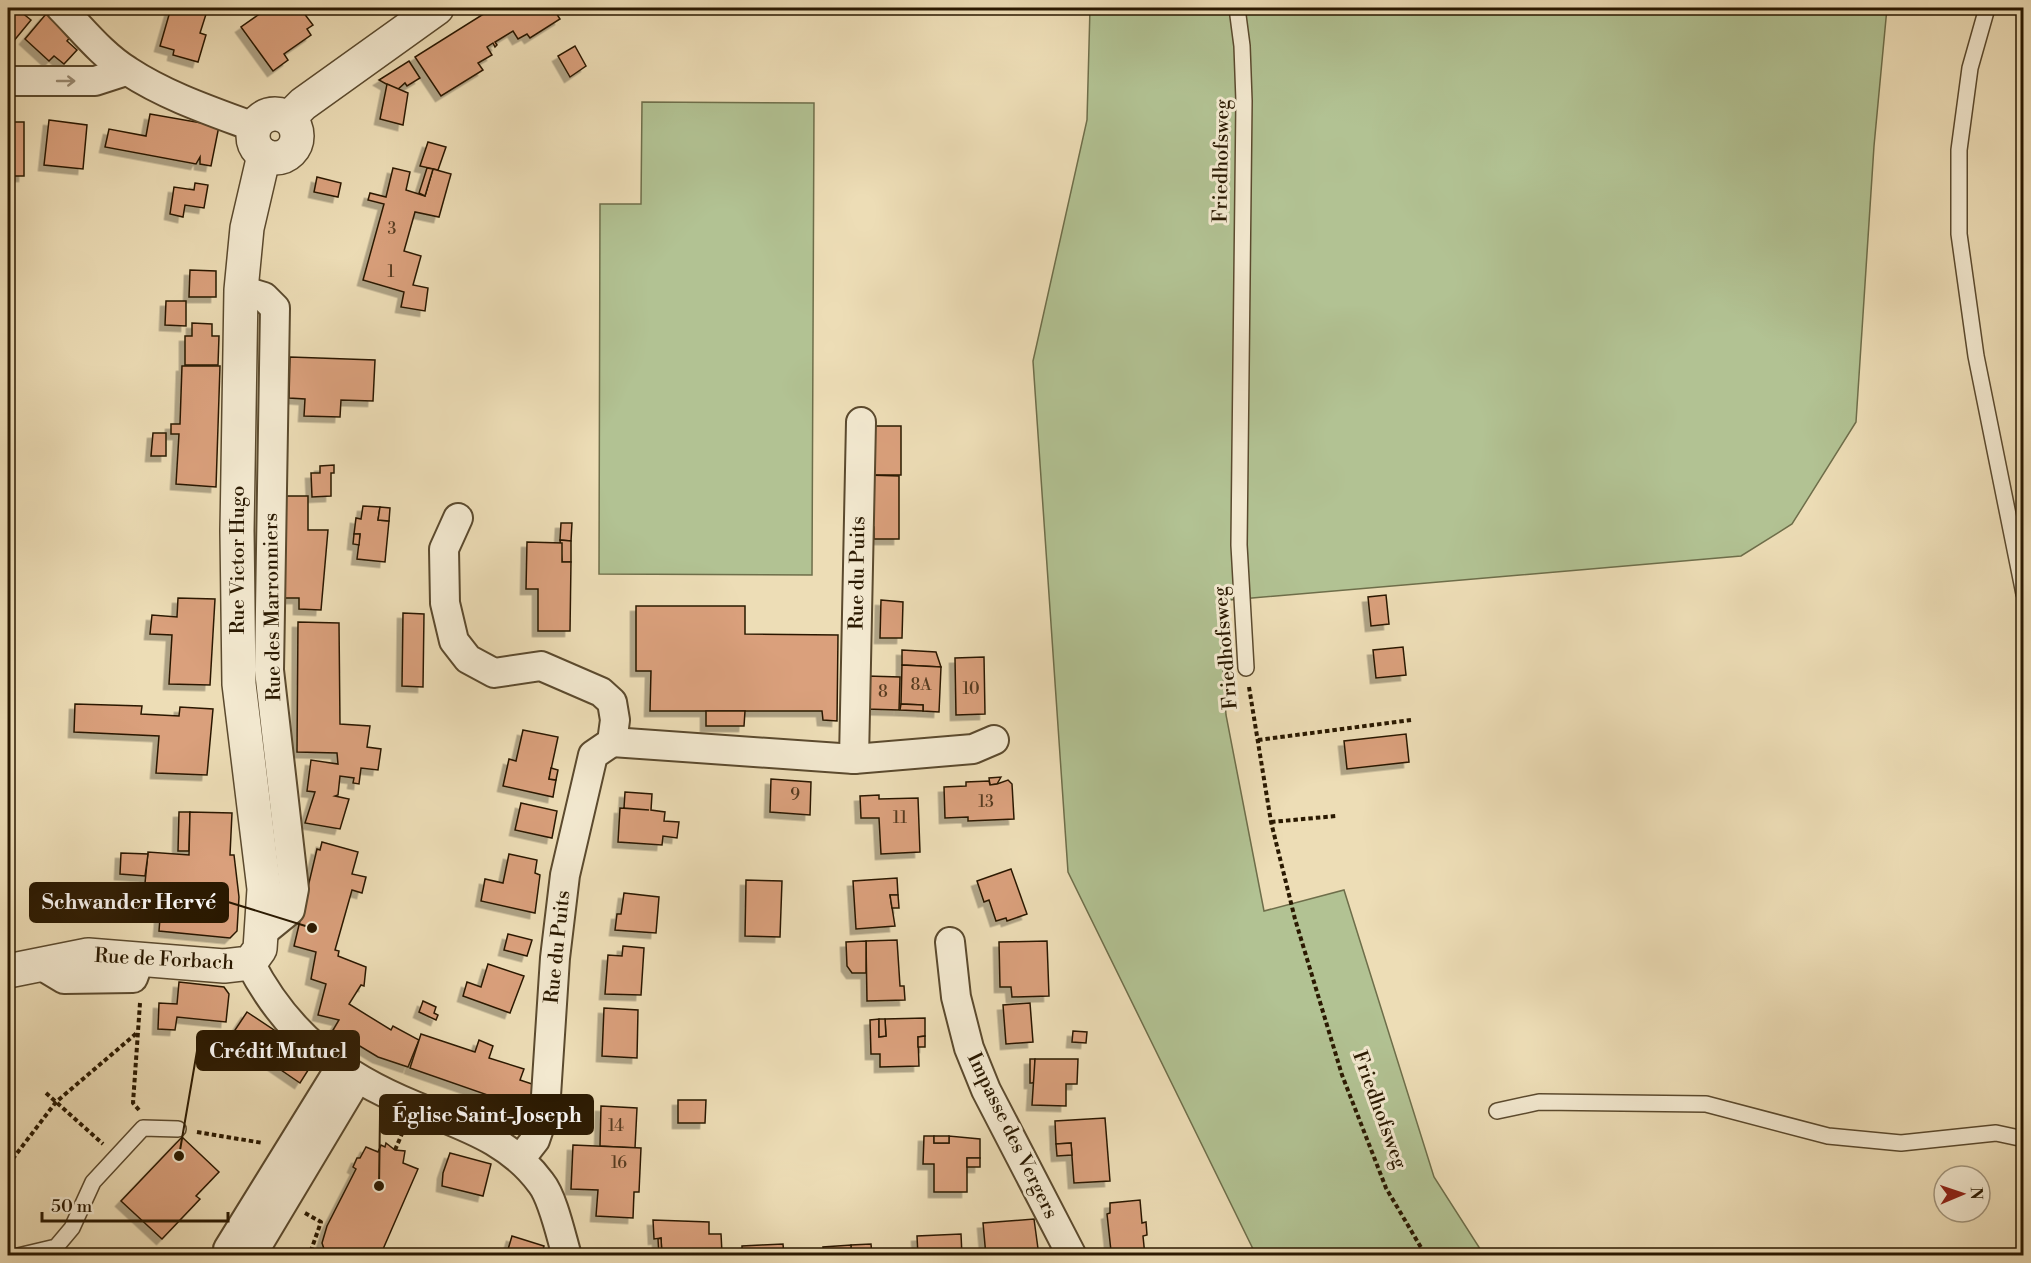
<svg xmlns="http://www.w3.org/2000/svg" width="2031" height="1263" viewBox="0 0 2031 1263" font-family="'Libre Bodoni',serif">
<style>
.green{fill:#b2c293;stroke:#6e6e4a;stroke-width:1.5}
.building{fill:#daa07c;stroke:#2a1901;stroke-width:1.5;filter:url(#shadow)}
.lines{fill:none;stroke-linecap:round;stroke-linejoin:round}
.service-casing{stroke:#5b4a2e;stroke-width:18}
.minor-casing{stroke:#5b4a2e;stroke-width:32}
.tertiary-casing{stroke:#5b4a2e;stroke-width:36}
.path{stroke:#2a1901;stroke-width:4;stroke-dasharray:4.5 3;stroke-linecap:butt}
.service{stroke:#f3e9d0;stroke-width:15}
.minor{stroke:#f3e9d0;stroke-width:28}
.tertiary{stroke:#f3e9d0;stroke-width:33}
.oneway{stroke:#998b73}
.labels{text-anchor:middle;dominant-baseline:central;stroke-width:6;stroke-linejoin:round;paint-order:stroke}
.number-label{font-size:16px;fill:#563b20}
.street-label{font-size:20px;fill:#2a1901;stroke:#f3e9d0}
.leader{fill:none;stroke:#2a1901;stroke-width:2}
.callout-dot{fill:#2a1901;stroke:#f3e9d0;stroke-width:2}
.callout{fill:#2a1901;stroke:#2a1901;stroke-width:2}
.callout-label{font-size:21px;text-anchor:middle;font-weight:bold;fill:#fff}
</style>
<defs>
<filter id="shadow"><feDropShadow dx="-5.5" dy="5.5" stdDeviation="0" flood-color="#0004"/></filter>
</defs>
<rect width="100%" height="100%" fill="#edddb6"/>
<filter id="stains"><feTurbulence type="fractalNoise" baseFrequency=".00333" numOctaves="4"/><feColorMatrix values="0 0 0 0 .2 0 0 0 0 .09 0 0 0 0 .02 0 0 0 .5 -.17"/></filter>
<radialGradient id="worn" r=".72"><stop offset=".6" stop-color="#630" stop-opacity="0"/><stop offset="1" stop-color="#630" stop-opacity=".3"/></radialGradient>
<!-- green -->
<g class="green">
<polygon points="1090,8 1887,8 1874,146 1856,422 1792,524 1741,556 1218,601 1226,715 1264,911 1344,890 1434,1177 1484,1255 1256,1255 1068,872 1033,361 1087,120"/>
<polygon points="642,102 814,103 812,575 599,574 600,204 641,204"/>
</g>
<!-- building -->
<g class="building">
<polygon points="8,8 16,8 31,20 8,48"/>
<polygon points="171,8 208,8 200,33 206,35 198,62 173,55 174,50 160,46"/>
<polygon points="268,8 300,8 313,25 307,29 311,35 284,54 288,60 273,71 241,27"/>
<polygon points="493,8 553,8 560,19 530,38 527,34 518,39 513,31 495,42 497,45 495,47 493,43 487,47 492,55 478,63 483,70 441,96 415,57"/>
<polygon points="46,14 71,36 67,41 77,50 64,64 54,56 49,61 25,39"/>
<polygon points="575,46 586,66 570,77 558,56"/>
<polygon points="409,61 420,78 407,86 405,83 397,90 379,80"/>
<polygon points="387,84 408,93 403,125 380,119"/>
<polygon points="150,114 219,126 211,166 200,164 200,157 196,164 105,147 109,129 146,136"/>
<polygon points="49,120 87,125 83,169 44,165"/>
<rect x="8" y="122" width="16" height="54"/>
<polygon points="428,142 446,147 438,170 420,166"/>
<polygon points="393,168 410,172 406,190 425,196 433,169 451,174 439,217 415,212 404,251 421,256 413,285 428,288 425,311 401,307 404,292 363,280 384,204 368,200 370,193 386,197"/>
<polygon points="427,168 433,169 425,196 419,193"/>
<polygon points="317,177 341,183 338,197 314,192"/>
<polygon points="195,183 208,185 204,208 185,205 183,217 170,214 174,187 194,190"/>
<polygon points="190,270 216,271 216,297 189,297"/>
<polygon points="166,301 186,301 186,326 165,325"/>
<polygon points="192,323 212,324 212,336 219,336 218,365 185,365 185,336 192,336"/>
<polygon points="290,357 375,360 373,401 341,400 340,417 304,416 305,399 289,398"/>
<polygon points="182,366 220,366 216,487 176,484 179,434 171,434 171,424 180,424"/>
<rect x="870" y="426" width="31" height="49"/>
<polygon points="153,433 166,433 166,456 151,456"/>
<polygon points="334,465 334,473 331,473 331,496 312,497 311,473 320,473 320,466"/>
<polygon points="866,475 899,476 899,539 874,539 874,527 867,527"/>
<polygon points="284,496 308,496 308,530 328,530 321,610 299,609 299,598 284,598"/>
<polygon points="363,506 380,507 378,520 389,521 385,562 357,559 360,534 354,534 356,518 361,519"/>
<polygon points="380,507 390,508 389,521 378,520"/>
<polygon points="561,523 572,523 571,541 560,540"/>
<polygon points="354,534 360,534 359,545 353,544"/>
<polygon points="560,540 571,541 571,562 562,562"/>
<polygon points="527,542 562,543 562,562 571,562 570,631 538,631 538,589 526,589"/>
<polygon points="1386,595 1389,624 1371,626 1368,597"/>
<polygon points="178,598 215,599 210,685 169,684 172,635 150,634 152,615 177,617"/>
<polygon points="881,600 903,602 902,638 880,638"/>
<polygon points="636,606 745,606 745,634 838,635 837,721 823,720 822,711 650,711 651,671 636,671"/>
<polygon points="403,613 424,614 423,687 402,686"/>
<polygon points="298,622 339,623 340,724 370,726 367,747 381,749 378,770 361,768 359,784 353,783 354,778 340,776 338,795 335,796 349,799 340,829 305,823 315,792 307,791 311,760 338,764 337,753 297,752"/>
<polygon points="1403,647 1406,675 1376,678 1373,650"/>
<polygon points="902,650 936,652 941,667 902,665"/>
<polygon points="984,657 985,714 956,715 955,658"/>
<polygon points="902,665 941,667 939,712 923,711 923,705 901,704"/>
<polygon points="867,676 900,677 899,710 866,709"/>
<polygon points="75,704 142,706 141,714 179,716 180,707 213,709 207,775 156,773 159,736 74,732"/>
<polygon points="901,704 923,705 923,711 900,710"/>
<polygon points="706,711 745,711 744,726 706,726"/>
<polygon points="523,730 558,737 549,779 556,780 553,797 503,786 509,759 516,761"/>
<polygon points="1406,734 1409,762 1347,769 1344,741"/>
<polygon points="551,768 558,770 556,780 549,779"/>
<polygon points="1001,777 997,784 990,785 989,778"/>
<polygon points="771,779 811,782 810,815 770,812"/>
<polygon points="1008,780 1012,784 1014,819 968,821 968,817 945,818 944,787 966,786 966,782 989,781 990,785 997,784"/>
<polygon points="625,792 652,794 651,810 665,812 664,821 679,822 677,838 663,836 662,845 618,842 620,808 649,810 624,808"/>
<polygon points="879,795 879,799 918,798 920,852 881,854 879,818 861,818 860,796"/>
<polygon points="521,803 557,811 552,838 515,830"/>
<polygon points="179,812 190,812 189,851 178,851"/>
<polygon points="190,812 232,813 230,855 234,855 239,897 237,931 230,938 159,931 161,905 143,904 148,852 189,855"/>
<polygon points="322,842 358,852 352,874 366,877 362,893 352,890 335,950 339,951 338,956 366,967 364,986 361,985 349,1004 391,1030 393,1026 419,1040 408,1067 378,1057 333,1030 339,1020 318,1015 326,984 311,979 316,952 294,946 317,849 320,850"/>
<polygon points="121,853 148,854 145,876 120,874"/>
<polygon points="509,854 537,860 535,873 540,875 535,913 481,901 485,879 503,883"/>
<polygon points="1011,869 1027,914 1007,921 1006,918 996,921 989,900 984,902 977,881"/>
<polygon points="8,876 13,876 10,918 8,918"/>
<polygon points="897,878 898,895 890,895 895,926 856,929 853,881"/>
<polygon points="746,880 782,881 780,937 745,936"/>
<polygon points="624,893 659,897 656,933 615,930 617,914 621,914"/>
<polygon points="890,895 898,895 899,908 892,908"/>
<polygon points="508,934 532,940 527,956 504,950"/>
<polygon points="897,940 900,986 904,986 905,1000 867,1001 866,941"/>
<polygon points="866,941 866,973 852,973 847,966 846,942"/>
<polygon points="1047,941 1049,996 1012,997 1011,987 1000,987 999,942"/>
<polygon points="623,946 644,948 641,995 605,994 608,955 622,956"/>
<polygon points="488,964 524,976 510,1013 463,996 467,982 481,987"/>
<polygon points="179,982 224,987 229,994 226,1022 177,1017 175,1030 158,1029 159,1003 177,1004"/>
<polygon points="423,1001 436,1007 434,1013 438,1015 436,1020 419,1012"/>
<polygon points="1030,1003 1033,1042 1006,1044 1003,1005"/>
<polygon points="604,1008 638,1010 637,1058 602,1056"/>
<polygon points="247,1012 295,1044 290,1051 312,1064 300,1083 231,1036"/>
<polygon points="925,1018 925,1036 918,1037 919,1066 880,1067 880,1054 871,1054 870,1020 879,1019 879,1037 886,1036 885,1019"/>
<polygon points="879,1019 885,1019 886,1036 879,1037"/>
<polygon points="1073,1031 1087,1032 1086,1043 1072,1042"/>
<polygon points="421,1034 475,1052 479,1040 493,1046 489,1058 524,1069 520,1080 535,1085 528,1109 410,1068"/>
<polygon points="925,1036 925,1047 918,1047 918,1037"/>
<polygon points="1030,1059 1035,1059 1035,1082 1032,1083 1030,1083"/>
<polygon points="1035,1059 1078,1059 1077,1084 1066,1084 1066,1106 1032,1105"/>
<polygon points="678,1100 706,1100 705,1123 678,1123"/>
<polygon points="601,1106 637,1108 635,1148 600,1146"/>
<polygon points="1105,1118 1110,1181 1074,1183 1071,1143 1056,1144 1055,1121"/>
<polygon points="924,1136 934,1136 934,1143 949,1143 949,1136 980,1139 980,1158 967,1158 967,1192 934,1192 934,1164 923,1164"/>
<rect x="934" y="1136" width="15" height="7"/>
<polygon points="182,1137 219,1172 196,1196 200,1199 162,1239 121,1201"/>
<polygon points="386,1143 395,1150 405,1151 403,1163 418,1169 380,1256 334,1256 325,1252 322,1243 327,1226 356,1169 353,1167 357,1158 360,1158 366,1147 378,1152 381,1145 385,1147"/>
<polygon points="1071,1143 1072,1155 1057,1156 1056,1144"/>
<polygon points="573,1145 641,1148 639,1192 634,1192 633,1218 596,1216 598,1190 571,1189"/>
<polygon points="450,1153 491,1164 483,1196 442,1186 443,1173"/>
<rect x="967" y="1158" width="13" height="9"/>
<polygon points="1140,1200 1142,1223 1146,1222 1147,1235 1143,1236 1145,1256 1115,1256 1114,1251 1111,1251 1107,1214 1110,1213 1110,1203"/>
<polygon points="1034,1219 1039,1256 986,1256 983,1223"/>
<polygon points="653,1220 709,1222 709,1234 721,1234 722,1253 713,1256 662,1256 661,1238 654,1239"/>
<polygon points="961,1234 962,1256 918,1256 917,1236"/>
<polygon points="512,1236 544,1246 541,1256 506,1256"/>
<polygon points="661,1238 662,1256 659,1256 658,1239"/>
<polygon points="783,1244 784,1256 742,1256 742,1246"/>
<polygon points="871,1244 872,1256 824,1256 824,1253 851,1251 851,1245"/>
<polygon points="851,1245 851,1251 824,1253 823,1247"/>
</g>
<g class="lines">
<!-- service casing -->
<g class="service-casing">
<g id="service">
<polyline points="1237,8 1242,46 1244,101 1239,545 1246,668"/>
<polyline points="1987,8 1970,68 1959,150 1959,234 1976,356 2024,594"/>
<polyline points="1497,1111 1539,1102 1706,1104 1828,1136 1901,1143 1996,1133 2024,1139"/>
<polyline points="18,1256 56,1247 72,1228 93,1182 143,1128 178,1129"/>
</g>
</g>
<!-- minor casing -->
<g class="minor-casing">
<g id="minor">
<path d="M61,8C82,29 102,55 128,71C166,96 211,111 254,127"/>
<polyline points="8,81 95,81 126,71"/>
<polyline points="241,290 264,297 275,308 269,670 294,889 290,910 263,932"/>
<polyline points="458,518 444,549 445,603 454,641 468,659 494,673 541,666 601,692 612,702 615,720 612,742 593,755 565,875 555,958 545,1111 535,1140 521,1158"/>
<polyline points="612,742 854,759 973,749 994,740"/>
<polyline points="854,759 861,422"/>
<polyline points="950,942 956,997 969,1048 986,1090 1072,1256"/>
<path d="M250,963C287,1035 341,1076 415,1106C462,1126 509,1139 541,1183C553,1198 561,1236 567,1256"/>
<polyline points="39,964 64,979 133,978 140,959"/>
<polyline points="340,1068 228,1249 257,1246 357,1079"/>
</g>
</g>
<!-- tertiary casing -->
<g class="tertiary-casing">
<g id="tertiary">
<circle cx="275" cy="136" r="22"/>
<polyline points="289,118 303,104 437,8"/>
<polyline points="8,971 88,955 224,966 250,963 260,949 264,889 239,684 237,531 241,290 247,228 264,155"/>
</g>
</g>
<!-- path -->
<g class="path">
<polyline points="1249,687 1271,822 1295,919 1342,1075 1386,1188 1426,1256"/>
<polyline points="1258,740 1411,720"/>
<polyline points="1271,822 1336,816"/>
<polyline points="46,1093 103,1144"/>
<polyline points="139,1110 133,1103 140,1003"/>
<polyline points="197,1132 263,1143"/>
<polyline points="395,1150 404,1129"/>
<polyline points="8,1165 56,1102 138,1032"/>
<polyline points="305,1213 321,1222 309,1256"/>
</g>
<!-- service -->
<use href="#service" class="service"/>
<!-- minor -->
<use href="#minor" class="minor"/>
<!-- tertiary -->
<use href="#tertiary" class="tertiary"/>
</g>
<!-- one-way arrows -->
<defs><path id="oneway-shaft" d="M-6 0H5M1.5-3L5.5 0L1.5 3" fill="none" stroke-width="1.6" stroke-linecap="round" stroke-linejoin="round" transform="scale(1.5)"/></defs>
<use class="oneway" href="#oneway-shaft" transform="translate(66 81)"/>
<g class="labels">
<!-- number labels -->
<g class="number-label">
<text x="392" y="229">3</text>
<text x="391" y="272">1</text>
<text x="921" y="685">8A</text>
<text x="971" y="689">10</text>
<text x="883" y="692">8</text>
<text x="795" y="795">9</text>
<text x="986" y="802">13</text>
<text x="900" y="818">11</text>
<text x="616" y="1126">14</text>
<text x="619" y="1163">16</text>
</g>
<!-- street labels -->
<g class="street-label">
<text transform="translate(1222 161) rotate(-89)">Friedhofsweg</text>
<text transform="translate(238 560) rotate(-90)">Rue Victor Hugo</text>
<text transform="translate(858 573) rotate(-89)">Rue du Puits</text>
<text transform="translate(273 607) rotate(-91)">Rue des Marronniers</text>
<text transform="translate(1226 648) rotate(-95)">Friedhofsweg</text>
<text transform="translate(558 947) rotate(-84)">Rue du Puits</text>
<text transform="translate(164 960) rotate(3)">Rue de Forbach</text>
<text transform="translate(1379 1110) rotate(70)">Friedhofsweg</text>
<text transform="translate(1012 1136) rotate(64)">Impasse des Vergers</text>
</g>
</g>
<!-- callouts -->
<path class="leader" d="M312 928L228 902M179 1156L197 1051M379 1186L380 1115"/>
<g class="callout-dot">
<circle cx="312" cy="928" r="6"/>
<circle cx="179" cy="1156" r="6"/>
<circle cx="379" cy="1186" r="6"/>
</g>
<g class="callout">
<rect x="30" y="883" width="198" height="39" rx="6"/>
<rect x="197" y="1031" width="162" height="39" rx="6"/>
<rect x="380" y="1095" width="213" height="39" rx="6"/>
</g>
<g class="callout-label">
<text x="129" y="909">Schwander Hervé</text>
<text x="278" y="1058">Crédit Mutuel</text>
<text x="487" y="1122">Église Saint-Joseph</text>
</g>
<!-- margin -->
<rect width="2031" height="1263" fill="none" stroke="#edddb6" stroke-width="30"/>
<rect x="9" y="9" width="2013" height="1245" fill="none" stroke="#2a1901" stroke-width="3"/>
<rect x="15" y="15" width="2001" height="1233" fill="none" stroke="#2a1901" stroke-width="1.5"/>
<!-- north arrow -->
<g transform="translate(1962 1194) rotate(88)"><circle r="28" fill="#f3e9d0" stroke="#a3967d" stroke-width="1.5"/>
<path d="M0-4.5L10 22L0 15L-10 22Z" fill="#8f2418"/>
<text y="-9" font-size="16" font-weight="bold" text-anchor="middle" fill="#2a1901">N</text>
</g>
<!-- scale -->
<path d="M42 1212v9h186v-9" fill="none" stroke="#2a1901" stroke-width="3"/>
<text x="51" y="1212" font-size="18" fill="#2a1901" stroke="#f3e9d0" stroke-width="4.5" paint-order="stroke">50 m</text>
<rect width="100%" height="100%" filter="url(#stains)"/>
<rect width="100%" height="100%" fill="url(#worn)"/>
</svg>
